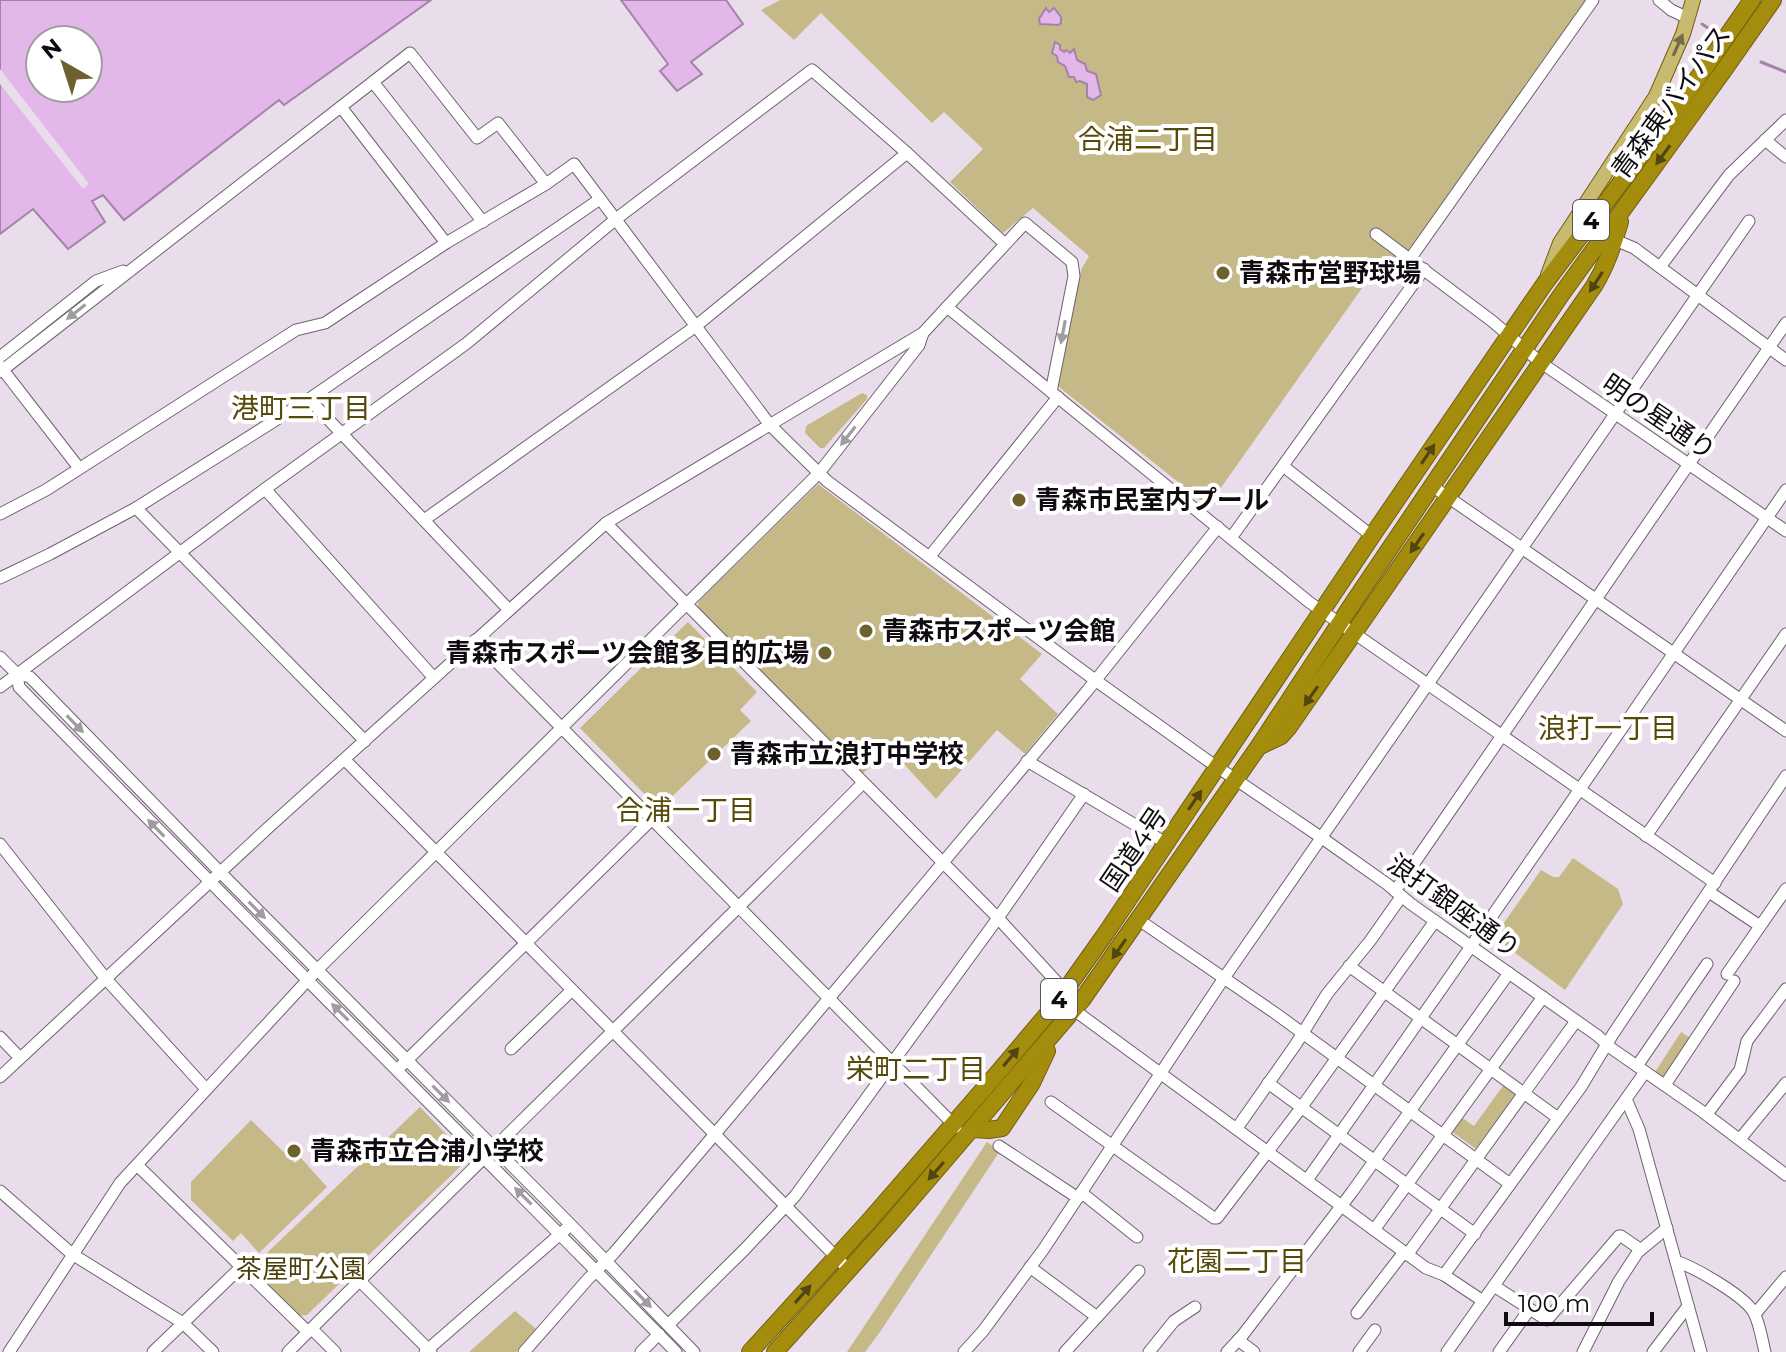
<svg xmlns="http://www.w3.org/2000/svg" width="1786" height="1352" viewBox="0 0 1786 1352" font-family="Montserrat,'Noto Sans JP',sans-serif">
<style>
.green{fill:#c5b987}
.water{fill:#e3b7e9;stroke:#a383a8;stroke-width:2;fill-rule:evenodd}
.pier{fill:#eaddeb}
.lines{fill:none;stroke-linecap:round;stroke-linejoin:round}
.stream{stroke:#a383a8;stroke-width:3}
.minor-casing{stroke:#6d626f;stroke-width:13}
.major-casing{stroke:#705f0e;stroke-width:16}
.highway-casing{stroke:#705f0e;stroke-width:18}
.minor{stroke:#fff;stroke-width:11}
.major{stroke:#c8ba6e;stroke-width:14}
.highway{stroke:#a48c0d;stroke-width:16}
.oneway{fill:#756b44}
.oneway2{fill:#52450f}
.oneway3{fill:#9f9d9f}
.poi-dot{fill:#6d612e;stroke:#fff;stroke-width:3}
.labels{text-anchor:middle;dominant-baseline:central;stroke-width:8;stroke-linejoin:round;paint-order:stroke}
.shield{fill:#fff;stroke:#575458;stroke-width:2}
.shield-label{font-size:24px;font-weight:bold;fill:#0f0b10}
.street-label{font-size:26px;fill:#0f0b10;stroke:#fff}
.poi-label{font-size:26px;font-weight:bold;fill:#0f0b10;stroke:#fff;text-anchor:start}
.park-label{font-size:26px;fill:#4b400d;stroke:#fff}
.neighbourhood-label{font-size:28px;fill:#574a09;stroke:#fff}
</style>
<rect width="100%" height="100%" fill="#eaddeb"/>
<!-- green -->
<g class="green">
<polygon points="780,0 1590,0 1398,266 1384,257 1208,506 1059,387 1058,379 1081,270 1089,256 1033,208 1003,233 950,182 983,149 944,112 932,123 821,13 794,40 761,10"/>
<polygon points="862,393 867,395 867,399 824,448 820,448 805,433 806,426"/>
<polygon points="818,484 1042,654 1020,679 1058,714 1025,754 997,730 936,799 891,750 863,773 697,608 699,601"/>
<polygon points="688,622 757,692 740,710 751,721 659,809 580,728"/>
<polygon points="1573,858 1618,889 1623,904 1565,990 1494,937 1541,870 1553,877 1559,877"/>
<polygon points="1681,1032 1692,1039 1666,1079 1655,1072"/>
<polygon points="1505,1083 1520,1094 1480,1149 1476,1149 1451,1131 1461,1117 1474,1126"/>
<polygon points="420,1107 469,1158 307,1315 297,1316 250,1269"/>
<polygon points="251,1120 295,1163 301,1158 327,1187 259,1253 241,1233 233,1241 191,1200 191,1182"/>
<polygon points="987,1142 1000,1151 988,1169 880,1332 865,1352 847,1352"/>
<polygon points="515,1311 536,1329 516,1352 469,1352"/>
</g>
<!-- water -->
<g class="water">
<path d="M0,0H431L284,105L279,100L124,220L103,195L92,201L105,222L68,249L33,209L0,234ZM40,40H88V88H40Z"/>
<polygon points="621,0 726,0 743,24 691,62 702,74 677,91 660,71 668,64"/>
<polygon points="1046,8 1049,12 1054,8 1061,17 1061,23 1058,25 1040,24 1039,19"/>
<polygon points="1055,42 1060,45 1060,49 1064,52 1066,50 1070,53 1074,49 1077,60 1085,64 1087,71 1096,74 1101,95 1093,100 1087,97 1087,84 1080,81 1076,82 1074,77 1069,77 1065,66 1058,62 1057,56 1052,53"/>
</g>
<!-- pier -->
<polygon class="pier" points="0,69 89,184 83,189 0,84"/>
<g class="lines">
<!-- stream -->
<g class="stream">
<polyline points="1702,24 1708,28"/>
<polyline points="1761,62 1786,72"/>
</g>
<!-- minor casing -->
<g class="minor-casing">
<g id="minor">
<polyline points="1659,0 1671,10 1688,18"/>
<polyline points="373,82 483,222"/>
<polyline points="341,107 446,243"/>
<polyline points="1765,140 1786,157"/>
<polyline points="1376,234 1492,321 1540,362 1786,531"/>
<polyline points="1615,240 1634,248 1786,360"/>
<polyline points="1410,259 1593,0"/>
<polyline points="1660,267 1729,175 1786,120"/>
<polyline points="947,307 1309,602 1715,883"/>
<polyline points="0,357 96,281 123,271"/>
<polyline points="0,366 79,468"/>
<polyline points="0,372 410,53 477,138 498,123 546,184"/>
<polyline points="309,399 509,610"/>
<polyline points="1283,466 1372,536"/>
<polyline points="1432,486 1786,731"/>
<polyline points="265,489 434,678"/>
<polyline points="136,508 309,399 600,199"/>
<polyline points="0,514 46,490 296,330 325,323 446,243 546,184 574,164 770,425 827,481 1095,680 1207,760 1322,838 1387,884 1411,904 1598,1036 1611,1048 1703,1112 1786,1175"/>
<polyline points="424,520 696,326 907,153"/>
<polyline points="606,523 998,918 1065,991"/>
<polyline points="1231,538 1424,269"/>
<polyline points="930,556 1058,397"/>
<polyline points="0,578 50,554 136,508 365,741"/>
<polyline points="475,640 956,1127"/>
<polyline points="0,657 17,674 30,677 220,872 571,1225 694,1352"/>
<path d="M17,674L19,687C236,910 457,1130 676,1352"/>
<polyline points="0,687 265,489 467,343 616,219 812,70 907,153 1005,244"/>
<polyline points="345,760 849,1270"/>
<polyline points="1027,761 1166,843"/>
<polyline points="1646,836 1786,634"/>
<polyline points="0,844 106,979 206,1089"/>
<polyline points="1395,891 1786,323"/>
<polyline points="1709,892 1760,926"/>
<polyline points="1139,920 1275,1013 1510,1184"/>
<polyline points="1349,966 1558,1118"/>
<polyline points="1727,974 1786,889"/>
<polyline points="1074,1010 1426,1268 1444,1275 1483,1301"/>
<polyline points="0,1037 20,1058"/>
<polyline points="511,1049 572,990"/>
<polyline points="402,1065 652,819"/>
<polyline points="1637,1066 1707,964"/>
<polyline points="0,1077 270,826 606,523 923,333 1025,223 1072,262 1074,276 1051,392"/>
<polyline points="1268,1083 1475,1234"/>
<polyline points="1665,1085 1734,981"/>
<polyline points="1626,1099 1639,1129 1701,1352"/>
<polyline points="1051,1102 1214,1218 1217,1218 1301,1108 1435,921"/>
<polyline points="1707,1114 1740,1070 1747,1041 1786,989"/>
<polyline points="1237,1128 1296,1044 1327,994 1370,941 1401,897"/>
<polyline points="1740,1139 1786,1083"/>
<polyline points="999,1146 1078,1198"/>
<polyline points="137,1165 308,1332"/>
<path d="M1307,1180C1469,952 1627,721 1786,490"/>
<polyline points="0,1191 72,1254 183,1323 213,1352"/>
<polyline points="1082,1193 1137,1237"/>
<polyline points="1374,1230 1543,997"/>
<polyline points="1407,1255 1576,1021"/>
<path d="M1676,1261C1695,1268 1748,1297 1755,1315C1760,1326 1762,1340 1765,1352"/>
<polyline points="1030,1267 1097,1317"/>
<polyline points="1444,1275 1581,1087 1613,1034 1786,776"/>
<polyline points="360,1281 431,1352"/>
<polyline points="1494,1286 1547,1320 1619,1236 1621,1236 1640,1249"/>
<polyline points="1357,1313 1404,1252"/>
<polyline points="1755,1314 1786,1277"/>
<polyline points="668,1325 744,1250 795,1196 998,918 1084,794"/>
<polyline points="312,1329 335,1352"/>
<polyline points="1238,1340 1254,1352"/>
<polyline points="9,1352 120,1183 317,970 819,473 919,345 923,333"/>
<polyline points="153,1352 241,1267"/>
<path d="M288,1352C479,1161 673,974 863,783"/>
<polyline points="425,1352 566,1229"/>
<polyline points="524,1352 588,1279 614,1253 715,1134 1087,691 1218,527"/>
<polyline points="641,1352 659,1334"/>
<polyline points="964,1352 983,1331 1043,1250 1224,978 1749,221"/>
<polyline points="1065,1352 1139,1271"/>
<polyline points="1149,1352 1174,1321 1195,1307"/>
<polyline points="1227,1352 1242,1336 1352,1192 1509,973"/>
<polyline points="1359,1352 1375,1330"/>
<polyline points="1447,1352 1645,1072"/>
<polyline points="1499,1352 1529,1310"/>
<polyline points="1583,1352 1619,1281 1638,1252 1667,1228"/>
<polyline points="1653,1352 1688,1306"/>
</g>
</g>
<!-- major casing -->
<g class="major-casing">
<polyline id="major" points="1548,275 1560,243 1656,96 1683,34 1693,0"/>
</g>
<!-- highway casing -->
<g class="highway-casing">
<g id="highway">
<path d="M1260,746L1281,736L1289,727L1594,286C1607,265 1613,245 1620,222"/>
<polyline points="973,1129 989,1130 1002,1128 1032,1083 1047,1051"/>
<polyline points="750,1352 869,1221 996,1075 1055,1005 1106,933 1372,536 1545,283 1677,108 1752,0"/>
<polyline points="775,1352 890,1224 1082,1000 1259,746 1353,603 1561,295 1724,70 1773,0"/>
</g>
</g>
<!-- minor -->
<use href="#minor" class="minor"/>
<!-- major -->
<use href="#major" class="major"/>
<!-- highway -->
<use href="#highway" class="highway"/>
</g>
<!-- one-way arrows -->
<defs><path id="oneway-solid" d="M-6-.8H1V-3.2L6.5 0L1 3.2V.8H-6Z" transform="scale(2)"/></defs>
<use class="oneway" href="#oneway-solid" transform="translate(1678 45) rotate(-66)"/>
<g class="oneway2">
<use href="#oneway-solid" transform="translate(1663 155) rotate(126)"/>
<use href="#oneway-solid" transform="translate(1596 282) rotate(123)"/>
<use href="#oneway-solid" transform="translate(1428 454) rotate(-56)"/>
<use href="#oneway-solid" transform="translate(1417 543) rotate(125)"/>
<use href="#oneway-solid" transform="translate(1311 696) rotate(125)"/>
<use href="#oneway-solid" transform="translate(1195 800) rotate(-56)"/>
<use href="#oneway-solid" transform="translate(1119 949) rotate(125)"/>
<use href="#oneway-solid" transform="translate(1011 1057) rotate(-50)"/>
<use href="#oneway-solid" transform="translate(936 1171) rotate(131)"/>
<use href="#oneway-solid" transform="translate(803 1294) rotate(-48)"/>
</g>
<g class="oneway3">
<use href="#oneway-solid" transform="translate(76 312) rotate(142)"/>
<use href="#oneway-solid" transform="translate(1063 332) rotate(101)"/>
<use href="#oneway-solid" transform="translate(848 436) rotate(128)"/>
<use href="#oneway-solid" transform="translate(75 724) rotate(46)"/>
<use href="#oneway-solid" transform="translate(156 828) rotate(-134)"/>
<use href="#oneway-solid" transform="translate(257 910) rotate(45)"/>
<use href="#oneway-solid" transform="translate(340 1012) rotate(-135)"/>
<use href="#oneway-solid" transform="translate(441 1094) rotate(45)"/>
<use href="#oneway-solid" transform="translate(523 1196) rotate(-135)"/>
<use href="#oneway-solid" transform="translate(643 1299) rotate(46)"/>
</g>
<!-- markers -->
<g class="poi-dot">
<circle cx="1223" cy="273" r="8"/>
<circle cx="1019" cy="500" r="8"/>
<circle cx="866" cy="631" r="8"/>
<circle cx="825" cy="653" r="8"/>
<circle cx="714" cy="754" r="8"/>
<circle cx="294" cy="1151" r="8"/>
</g>
<g class="labels">
<!-- shield labels -->
<g class="shield">
<rect x="1573" y="200" width="36" height="40" rx="6"/>
<rect x="1041" y="979" width="36" height="40" rx="6"/>
</g>
<g class="shield-label">
<text x="1591" y="220">4</text>
<text x="1059" y="999">4</text>
</g>
<!-- street labels -->
<g class="street-label">
<text transform="translate(1671 102) rotate(-54)">青森東バイパス</text>
<text transform="translate(1659 417) rotate(34)">明の星通り</text>
<text transform="translate(1134 849) rotate(-56)">国道4号</text>
<text transform="translate(1454 906) rotate(36)">浪打銀座通り</text>
</g>
<!-- poi labels -->
<g class="poi-label">
<text x="1239" y="273">青森市営野球場</text>
<text x="1035" y="500">青森市民室内プール</text>
<text x="882" y="631">青森市スポーツ会館</text>
<text x="809" y="653" text-anchor="end">青森市スポーツ会館多目的広場</text>
<text x="730" y="754">青森市立浪打中学校</text>
<text x="310" y="1151">青森市立合浦小学校</text>
</g>
<!-- park labels -->
<g class="park-label">
<text x="301" y="1269">茶屋町公園</text>
</g>
<!-- neighbourhood labels -->
<g class="neighbourhood-label">
<text x="1148" y="139">合浦二丁目</text>
<text x="301" y="408">港町三丁目</text>
<text x="1608" y="728">浪打一丁目</text>
<text x="686" y="810">合浦一丁目</text>
<text x="916" y="1069">栄町二丁目</text>
<text x="1237" y="1261">花園二丁目</text>
</g>
</g>
<!-- north arrow -->
<g transform="translate(64 64) rotate(321)"><circle r="38" fill="#ffffff" stroke="#9f9d9f" stroke-width="2"/>
<path d="M0-6L14 30L0 20L-14 30Z" fill="#6d612e"/>
<text y="-12" font-size="22" font-weight="bold" text-anchor="middle" fill="#0f0b10">N</text>
</g>
<!-- scale -->
<path d="M1506 1312v12h146v-12" fill="none" stroke="#0f0b10" stroke-width="4"/>
<text x="1518" y="1312" font-size="24" fill="#0f0b10" stroke="#ffffff" stroke-width="6" paint-order="stroke">100 m</text>
</svg>
